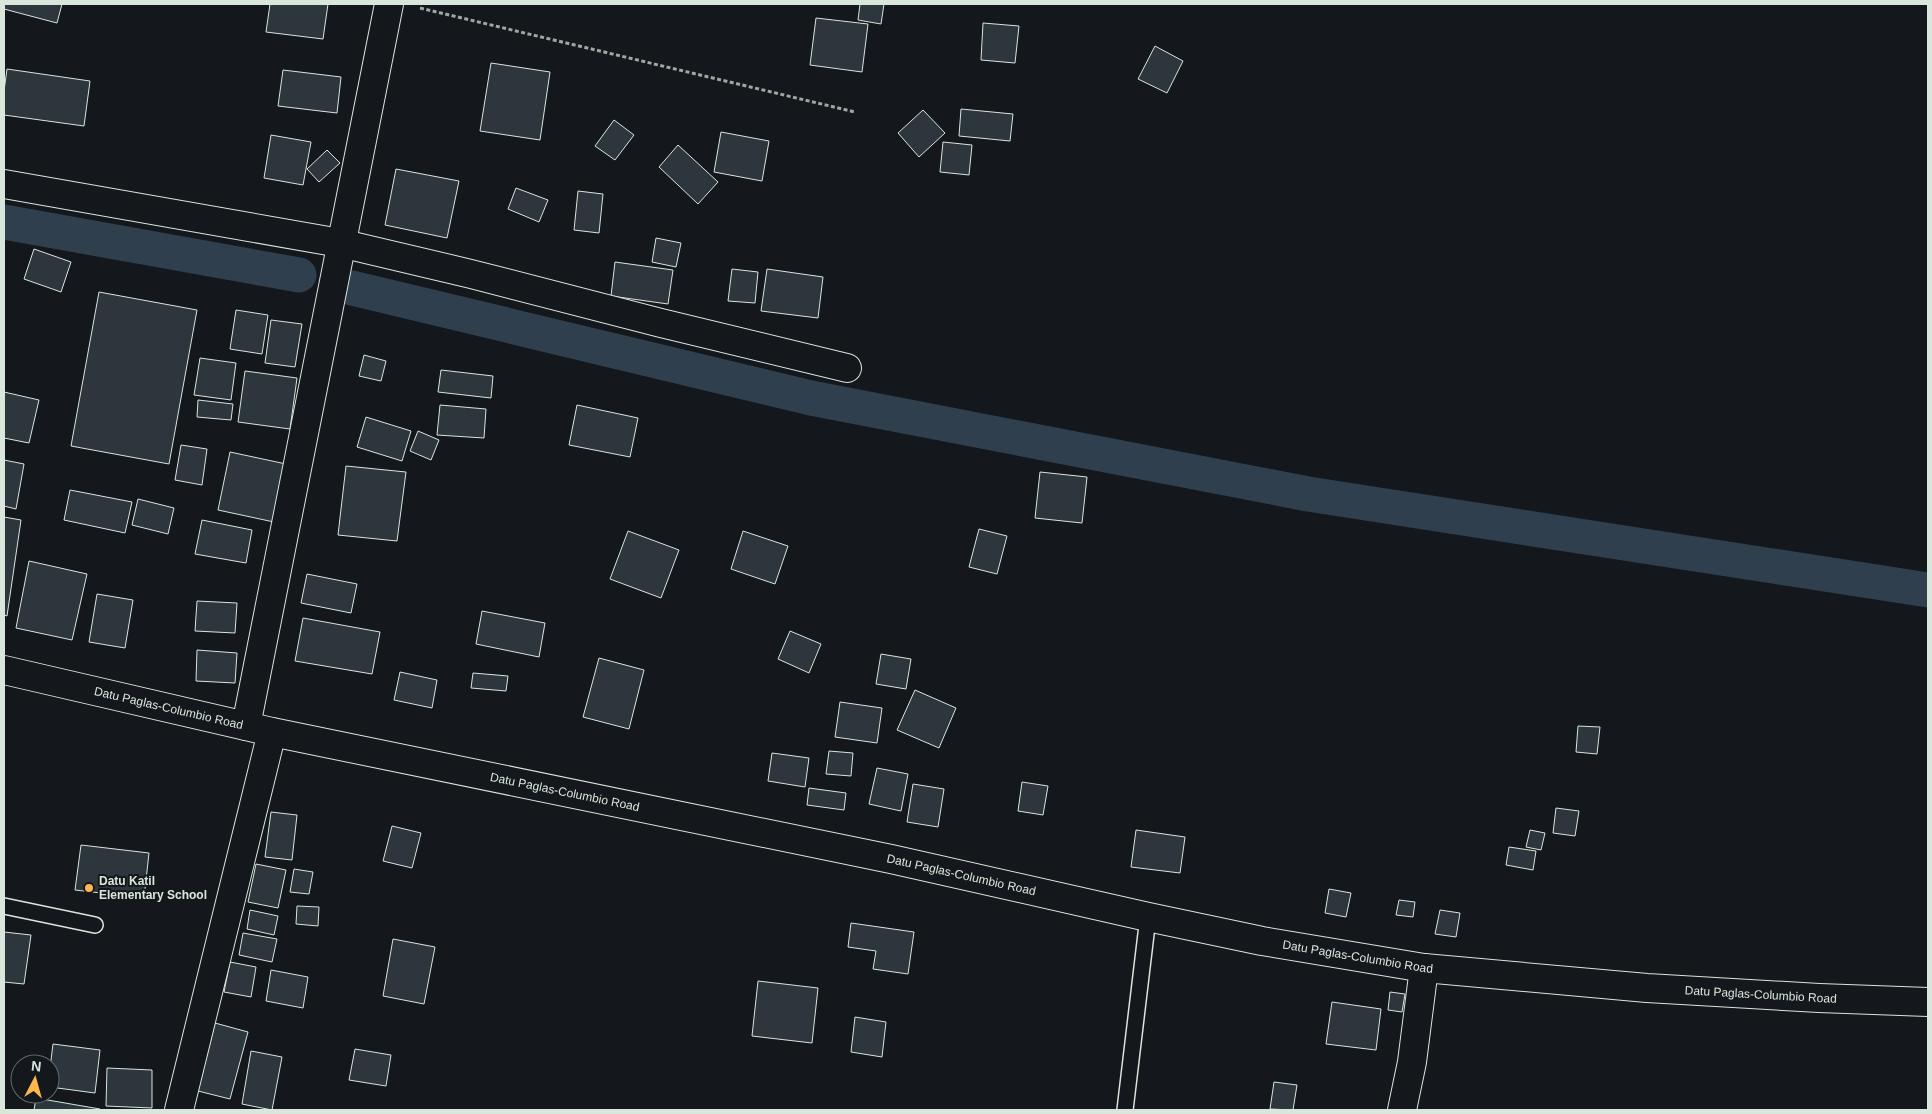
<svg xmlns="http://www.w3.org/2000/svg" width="1932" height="1114" viewBox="0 0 1932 1114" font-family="Helvetica,sans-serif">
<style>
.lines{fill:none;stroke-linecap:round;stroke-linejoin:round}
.canal{stroke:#2f3f4d;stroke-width:35}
.building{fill:#2c363c;stroke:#d8e6dc}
.service-casing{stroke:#d8e6dc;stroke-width:18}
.minor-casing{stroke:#d8e6dc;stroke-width:30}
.secondary-casing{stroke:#d8e6dc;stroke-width:30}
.path{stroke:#9da8a2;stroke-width:3;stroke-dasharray:4 2.5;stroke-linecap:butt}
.service{stroke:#14181c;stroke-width:15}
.minor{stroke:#14181c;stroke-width:28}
.secondary{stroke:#14181c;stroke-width:28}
.poi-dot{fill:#ffb74d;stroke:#14181c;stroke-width:2}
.labels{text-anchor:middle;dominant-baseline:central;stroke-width:4;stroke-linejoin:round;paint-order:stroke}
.street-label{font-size:12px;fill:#d8e6dc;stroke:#14181c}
.poi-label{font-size:12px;font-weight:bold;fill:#d8e6dc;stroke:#14181c;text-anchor:start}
</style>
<rect width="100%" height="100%" fill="#14181c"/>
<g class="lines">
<!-- canal -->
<g class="canal">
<polyline points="4,222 299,275"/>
<polyline points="352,288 811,398 1308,494 1928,590"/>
</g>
</g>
<!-- building -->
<g class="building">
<polygon points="4,4 62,4 57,23 4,9"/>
<polygon points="270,4 328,4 323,39 266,32"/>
<polygon points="860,4 884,4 881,24 858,20"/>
<polygon points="816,18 868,24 862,72 810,65"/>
<polygon points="983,23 1019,26 1015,63 981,60"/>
<polygon points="1155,46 1183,61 1167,93 1138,79"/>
<polygon points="491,63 550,72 540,140 480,131"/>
<polygon points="7,69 90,81 84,126 4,115 4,91"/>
<polygon points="283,70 341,77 337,113 278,106"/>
<polygon points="961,109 1013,114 1010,141 959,136"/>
<polygon points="923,110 945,133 919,157 898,133"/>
<polygon points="614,120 634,135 615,160 595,146"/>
<polygon points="721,132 769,141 762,181 714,172"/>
<polygon points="271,135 311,142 303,185 264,178"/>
<polygon points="943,142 972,145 969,175 940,172"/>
<polygon points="678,145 718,182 698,204 659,167"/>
<polygon points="327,150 340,163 319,182 307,169"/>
<polygon points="396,169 459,181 447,238 385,225"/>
<polygon points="516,188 548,200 539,222 508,209"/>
<polygon points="578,191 603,194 599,233 574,230"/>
<polygon points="656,238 681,243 676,267 652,262"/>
<polygon points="34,249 71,262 61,292 24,279"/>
<polygon points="615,262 673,270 668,304 611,296"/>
<polygon points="732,269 758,272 755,303 728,301"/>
<polygon points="767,269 823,277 818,318 761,311"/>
<polygon points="99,292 197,310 169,464 71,446"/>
<polygon points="236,310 268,315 262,354 230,349"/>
<polygon points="271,320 302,324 295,367 265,363"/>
<polygon points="364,355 386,361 381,381 359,376"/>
<polygon points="200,358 236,363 231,400 194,395"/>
<polygon points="441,370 493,376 491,398 438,392"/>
<polygon points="245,371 297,378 290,429 238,422"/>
<polygon points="4,392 39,400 29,443 4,438"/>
<polygon points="198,400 233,404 231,420 197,417"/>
<polygon points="440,405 486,409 484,438 437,435"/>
<polygon points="577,405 638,418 630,457 569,445"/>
<polygon points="366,417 411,431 402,461 357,447"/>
<polygon points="418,431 439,440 431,460 410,451"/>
<polygon points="181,445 207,449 202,485 175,480"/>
<polygon points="230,452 286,464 274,522 218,510"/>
<polygon points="4,460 24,464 16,509 4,506"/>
<polygon points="346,466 406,472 397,541 338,535"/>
<polygon points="1040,472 1087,477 1082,523 1035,518"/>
<polygon points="70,490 132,502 125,533 64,520"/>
<polygon points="138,499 174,508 168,534 132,525"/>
<polygon points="4,517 21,520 7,616 4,615"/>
<polygon points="202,520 252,530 246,563 195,554"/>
<polygon points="979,529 1007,536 997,574 969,567"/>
<polygon points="628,531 679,550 661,598 610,579"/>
<polygon points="743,531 788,546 775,584 731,569"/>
<polygon points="29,561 87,574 72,640 16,628"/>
<polygon points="307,574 357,584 351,613 301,603"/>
<polygon points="97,594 133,600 125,648 89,642"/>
<polygon points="197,601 237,603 235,633 195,631"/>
<polygon points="482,611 545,623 539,657 476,644"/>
<polygon points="303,618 380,632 372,674 295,661"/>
<polygon points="790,631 821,644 809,673 778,659"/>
<polygon points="197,650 237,653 235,683 196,681"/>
<polygon points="881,654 911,659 906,689 876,684"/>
<polygon points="599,658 644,670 629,729 583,717"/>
<polygon points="400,672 437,680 432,708 394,700"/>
<polygon points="473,673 508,676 506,691 471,688"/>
<polygon points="915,690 956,708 939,748 897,730"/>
<polygon points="840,702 882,708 877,743 835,737"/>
<polygon points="1578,726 1600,727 1597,754 1576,752"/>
<polygon points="829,751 853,753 851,776 826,774"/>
<polygon points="772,753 809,758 805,787 768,781"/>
<polygon points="877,768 908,774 901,811 869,804"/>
<polygon points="1022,782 1048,786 1043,815 1018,811"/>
<polygon points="913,784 944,789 938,827 907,822"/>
<polygon points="809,788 846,793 844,810 807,805"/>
<polygon points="1556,808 1579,811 1575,836 1553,833"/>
<polygon points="271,812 297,815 292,860 265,857"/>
<polygon points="392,826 421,833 412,868 383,861"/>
<polygon points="1136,830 1185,837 1180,873 1131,867"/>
<polygon points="1530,830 1545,833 1541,850 1526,847"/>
<polygon points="81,845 149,853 144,898 75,890"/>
<polygon points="1509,847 1536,851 1533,870 1506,865"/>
<polygon points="256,864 286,870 278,908 248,902"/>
<polygon points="294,869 313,872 309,894 290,892"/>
<polygon points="1329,889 1351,893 1346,917 1325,913"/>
<polygon points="1399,900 1415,902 1413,917 1396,915"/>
<polygon points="297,906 319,907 318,926 296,924"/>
<polygon points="250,910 278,916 274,935 247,929"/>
<polygon points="1440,910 1460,913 1456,937 1435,934"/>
<polygon points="851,923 914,932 908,974 873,969 876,951 848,947"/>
<polygon points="4,932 31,935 24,984 4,982"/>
<polygon points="243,933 277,939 272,962 239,955"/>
<polygon points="393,939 435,947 424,1004 383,996"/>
<polygon points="230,962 256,967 251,997 224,992"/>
<polygon points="271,970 308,977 303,1008 266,1001"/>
<polygon points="758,981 818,988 812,1043 752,1036"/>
<polygon points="1390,992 1405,994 1402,1012 1388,1010"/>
<polygon points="1332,1002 1381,1009 1376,1050 1326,1044"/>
<polygon points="855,1017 886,1022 882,1057 851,1052"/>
<polygon points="215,1023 248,1032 230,1099 198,1091"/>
<polygon points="53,1044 100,1050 95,1093 50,1087 50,1068"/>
<polygon points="355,1049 391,1055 386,1086 349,1080"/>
<polygon points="251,1051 282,1057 272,1110 242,1104"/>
<polygon points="107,1068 152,1070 152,1108 106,1106"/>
<polygon points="1274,1082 1297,1085 1293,1110 1270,1109"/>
<polygon points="36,1098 100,1109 100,1110 34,1110"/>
</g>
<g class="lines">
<!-- service casing -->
<g class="service-casing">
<g id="service">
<polyline points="4,906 95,925"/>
<polyline points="1125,1110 1148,917"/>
</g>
</g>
<!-- minor casing -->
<g class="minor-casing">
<g id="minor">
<polyline points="4,184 340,243 471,274 661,323 847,368"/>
<polyline points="246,726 389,4"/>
<polyline points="179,1110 272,732"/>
<polyline points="1402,1110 1412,1062 1424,968"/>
</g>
</g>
<!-- secondary casing -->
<g class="secondary-casing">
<g id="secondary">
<path id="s1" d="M4,670L272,732L891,859L1148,917L1262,941L1424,968L1647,988L1819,998L1928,1002"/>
</g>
</g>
<!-- path -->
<polyline class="path" points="420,8 855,112"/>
<!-- service -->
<use href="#service" class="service"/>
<!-- minor -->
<use href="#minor" class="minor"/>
<!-- secondary -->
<use href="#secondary" class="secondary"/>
</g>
<!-- markers -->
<circle class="poi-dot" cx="89" cy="888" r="5"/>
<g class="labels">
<!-- street labels -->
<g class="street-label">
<text stroke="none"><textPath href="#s1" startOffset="169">Datu Paglas-Columbio Road</textPath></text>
<text stroke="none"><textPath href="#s1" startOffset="574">Datu Paglas-Columbio Road</textPath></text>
<text stroke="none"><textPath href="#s1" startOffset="979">Datu Paglas-Columbio Road</textPath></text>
<text stroke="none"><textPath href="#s1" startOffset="1384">Datu Paglas-Columbio Road</textPath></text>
<text stroke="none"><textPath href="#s1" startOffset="1789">Datu Paglas-Columbio Road</textPath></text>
</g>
<!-- poi labels -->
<g class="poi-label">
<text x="99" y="881">Datu Katil<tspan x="99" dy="14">Elementary School</tspan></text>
</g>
</g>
<!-- border -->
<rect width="1932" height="1114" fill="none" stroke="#d8e6dc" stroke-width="10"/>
<!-- north arrow -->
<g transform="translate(35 1079) rotate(6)"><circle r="24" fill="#14181c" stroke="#626a69"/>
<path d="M0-4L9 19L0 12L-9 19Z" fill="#ffb74d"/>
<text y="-8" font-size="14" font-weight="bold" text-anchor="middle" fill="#d8e6dc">N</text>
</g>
</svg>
